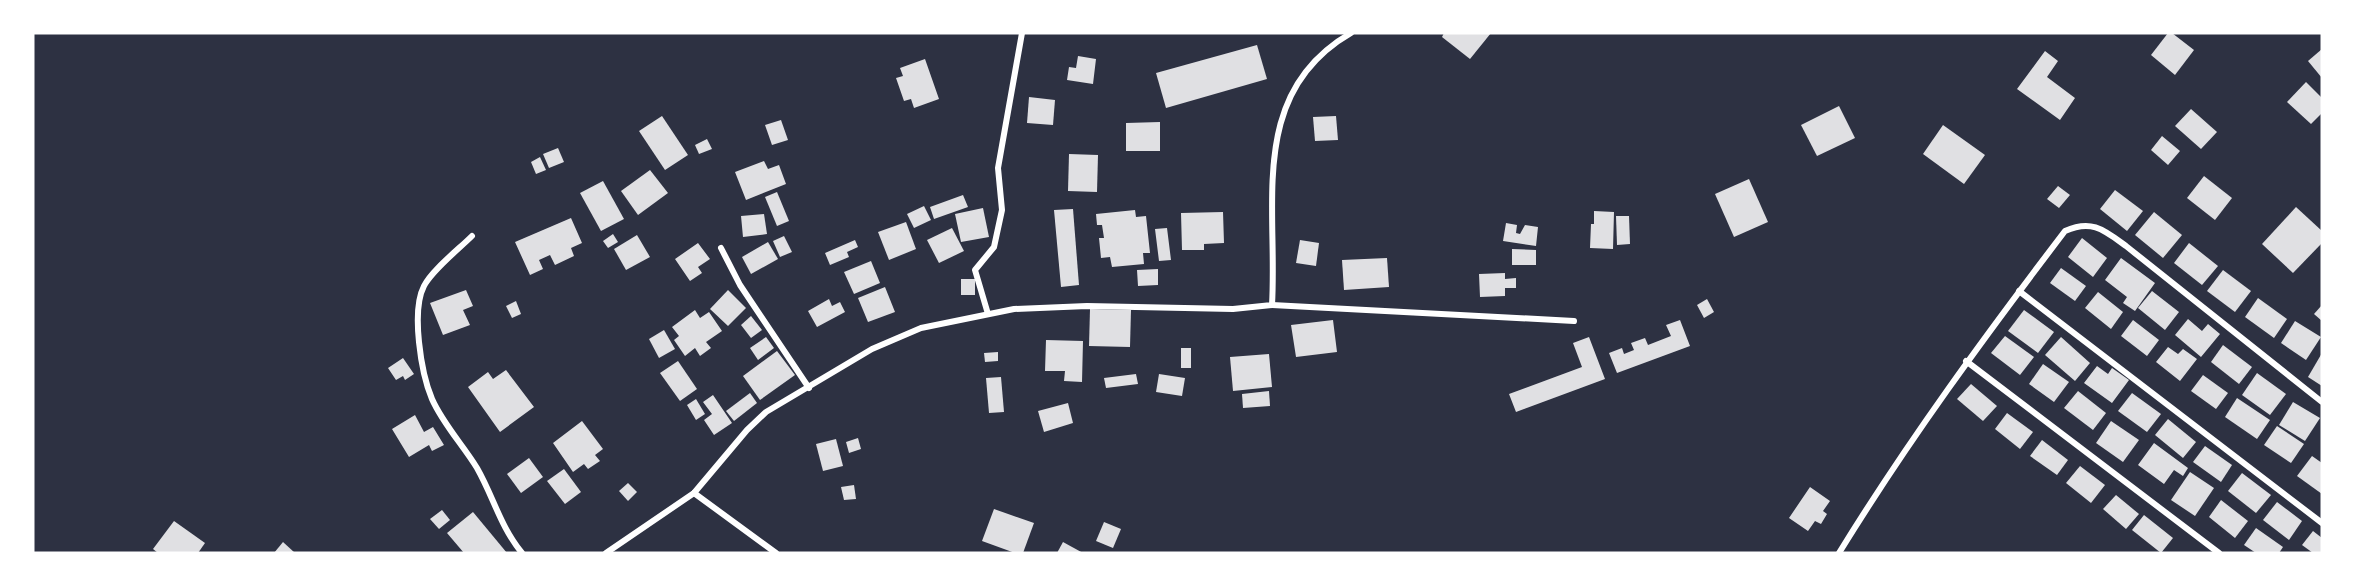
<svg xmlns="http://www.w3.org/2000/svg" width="2355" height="586" viewBox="0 0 2355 586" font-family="'IBM Plex Sans',sans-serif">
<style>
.building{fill:#e0e0e3}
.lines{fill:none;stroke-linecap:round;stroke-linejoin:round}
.minor{stroke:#fff;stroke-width:6}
</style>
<rect width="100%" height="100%" fill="#2d3142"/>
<!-- building -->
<g class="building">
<polygon points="1444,33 1491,33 1470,59 1442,37"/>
<polygon points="2168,33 2172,33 2194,50 2175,75 2151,55"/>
<polygon points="1257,45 1267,79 1166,108 1156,73"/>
<polygon points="2322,49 2322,78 2308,61"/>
<polygon points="2045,51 2058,61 2047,77 2075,98 2060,120 2017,89"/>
<polygon points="1078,56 1096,59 1093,84 1067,80 1069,67 1076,68"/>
<polygon points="925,59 939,99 914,108 911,99 904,101 896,78 903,76 900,68"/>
<polygon points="2306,82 2322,98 2322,113 2311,124 2287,102"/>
<polygon points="1029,97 1055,100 1053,125 1027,123"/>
<polygon points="1839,106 1855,138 1817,156 1801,125"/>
<polygon points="2191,109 2217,132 2201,149 2175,126"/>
<polygon points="662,116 688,155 665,170 639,131"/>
<polygon points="1336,116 1338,140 1315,141 1313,117"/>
<polygon points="781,120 788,140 772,145 765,125"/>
<polygon points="1160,122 1160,151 1126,151 1126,123"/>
<polygon points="1943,125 1985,155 1964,184 1923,154"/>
<polygon points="2162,136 2180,151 2168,165 2151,150"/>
<polygon points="707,139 712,149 699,154 695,145"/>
<polygon points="558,148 564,162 549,168 543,154"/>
<polygon points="1069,154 1098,155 1097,192 1068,191"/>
<polygon points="540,157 546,170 536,174 531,162"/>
<polygon points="764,161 768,169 779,165 786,184 746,200 735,172"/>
<polygon points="650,170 668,193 638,215 621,191"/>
<polygon points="2204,176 2232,198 2215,220 2187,198"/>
<polygon points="1749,179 1768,222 1734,237 1715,194"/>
<polygon points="603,181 624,219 601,231 580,193"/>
<polygon points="2058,186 2070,195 2059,208 2047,199"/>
<polygon points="2115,190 2143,211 2127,231 2100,209"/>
<polygon points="777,192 789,221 777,226 765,197"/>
<polygon points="963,195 968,207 934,219 930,207"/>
<polygon points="924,206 931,220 914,228 907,214"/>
<polygon points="2296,207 2322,231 2322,243 2293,273 2262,244"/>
<polygon points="983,208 989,237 961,242 955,214"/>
<polygon points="1073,209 1079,285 1061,287 1054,210"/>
<polygon points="1135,210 1136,217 1146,216 1150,253 1143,253 1144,264 1112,267 1110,257 1101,258 1099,238 1104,238 1102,225 1097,225 1096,214"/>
<polygon points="1594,211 1614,212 1613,249 1590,248 1591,224 1594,224"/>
<polygon points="1223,212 1224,243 1204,244 1204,250 1182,250 1181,213"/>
<polygon points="2154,212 2182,235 2163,258 2135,235"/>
<polygon points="764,214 767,234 743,237 741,216"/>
<polygon points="1616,216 1629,216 1630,244 1617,245"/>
<polygon points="571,218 582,243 571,248 574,256 555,265 550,255 539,260 543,269 530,275 515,242"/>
<polygon points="906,222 916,249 889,260 878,232"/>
<polygon points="1506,223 1517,225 1516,233 1520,234 1525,225 1538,227 1536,246 1503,241"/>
<polygon points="952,228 964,251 939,263 927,240"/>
<polygon points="1167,228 1171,260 1159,261 1155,229"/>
<polygon points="613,234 618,242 608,248 603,241"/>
<polygon points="637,235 650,257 626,270 614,249"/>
<polygon points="784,236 792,252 780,257 773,241"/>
<polygon points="2082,238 2107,258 2093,277 2068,257"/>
<polygon points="855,240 858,247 847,252 849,257 830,265 825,253"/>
<polygon points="1300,240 1319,243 1316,266 1296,263"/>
<polygon points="768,242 778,259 751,274 742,257"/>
<polygon points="698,243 710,259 698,267 702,273 690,281 675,259"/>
<polygon points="2189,243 2218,266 2202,285 2174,263"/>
<polygon points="1512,249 1536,250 1536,265 1512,265"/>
<polygon points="1387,258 1389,287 1344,290 1342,260"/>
<polygon points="2121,258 2155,283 2135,311 2123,303 2127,297 2105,280"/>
<polygon points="871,261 880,283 854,294 844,272"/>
<polygon points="2061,268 2086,286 2075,301 2050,283"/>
<polygon points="1158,269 1158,285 1138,286 1137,270"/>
<polygon points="2223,270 2251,291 2235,312 2207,291"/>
<polygon points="1505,273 1505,279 1516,278 1516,288 1505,288 1505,296 1480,297 1479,274"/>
<rect x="961" y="279" width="14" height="16"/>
<polygon points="885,287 895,312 868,322 858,298"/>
<polygon points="466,290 473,306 463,310 470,325 443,335 430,303"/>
<polygon points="728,290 746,308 728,326 710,309"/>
<polygon points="2152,291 2179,312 2165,330 2138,308"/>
<polygon points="2098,292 2123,312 2111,329 2085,308"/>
<polygon points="2258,298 2287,319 2274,338 2245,317"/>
<polygon points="829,299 832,306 840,302 845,312 817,327 808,311"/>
<polygon points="1707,299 1714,312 1704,318 1697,305"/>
<polygon points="516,301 521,314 512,318 506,306"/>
<polygon points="2322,305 2322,321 2314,314"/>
<polygon points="1090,309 1131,310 1130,347 1089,346"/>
<polygon points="695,310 700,318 709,312 722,331 706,342 711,348 700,356 695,348 685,356 674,340 679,336 672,327"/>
<polygon points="2024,310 2054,332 2038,353 2008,331"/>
<polygon points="751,316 762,330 751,338 741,325"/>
<polygon points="2188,319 2202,331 2208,324 2220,334 2201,357 2175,335"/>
<polygon points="1333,320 1337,352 1296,357 1291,325"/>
<polygon points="1680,320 1690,346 1617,373 1609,353 1622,348 1624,354 1634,350 1631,343 1645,338 1648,345 1671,336 1666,325"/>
<polygon points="2133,320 2159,340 2147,356 2121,336"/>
<polygon points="2295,321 2321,337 2306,360 2281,343"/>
<polygon points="664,330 675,349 659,358 649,339"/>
<polygon points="2005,336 2034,357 2020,375 1991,353"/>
<polygon points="766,337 774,348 758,360 750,348"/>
<polygon points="1589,337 1605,379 1516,412 1509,394 1582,367 1573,343"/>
<polygon points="2061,337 2090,363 2075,381 2045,355"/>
<polygon points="1046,340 1083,341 1082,382 1064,381 1065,371 1045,371"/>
<polygon points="2223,345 2252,367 2239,384 2211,362"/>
<polygon points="2168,347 2178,354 2183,349 2197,359 2180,381 2156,362"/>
<rect x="1181" y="348" width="10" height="20"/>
<polygon points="777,351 795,375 760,400 743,376"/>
<polygon points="998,352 998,361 985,362 984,353"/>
<polygon points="2322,353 2322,386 2308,377"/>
<polygon points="1269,354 1272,387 1233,391 1230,357"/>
<polygon points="403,358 414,374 405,380 403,376 396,380 388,368"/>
<polygon points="678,361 697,389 680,401 660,373"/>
<polygon points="2043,364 2069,382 2054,402 2029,384"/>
<polygon points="2097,366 2108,374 2112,368 2129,380 2112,403 2084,383"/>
<polygon points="506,370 534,407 500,432 468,387 488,372 493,379"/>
<polygon points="2257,373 2286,394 2270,415 2242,395"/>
<polygon points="1136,374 1138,384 1106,388 1104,378"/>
<polygon points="1159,374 1185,378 1182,396 1156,392"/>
<polygon points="2203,375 2228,393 2216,409 2191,391"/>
<polygon points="1001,377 1004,412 989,413 986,378"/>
<polygon points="1971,384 1997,406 1983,421 1957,399"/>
<polygon points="1269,391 1270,406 1243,408 1242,394"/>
<polygon points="2078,391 2106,413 2093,430 2064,408"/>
<polygon points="750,393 757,403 734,421 726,411"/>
<polygon points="2132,393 2161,414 2147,432 2118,411"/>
<polygon points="713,395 732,423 714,435 704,420 712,414 703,402"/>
<polygon points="2237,398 2270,420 2257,439 2225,417"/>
<polygon points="696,399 705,414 696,420 687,405"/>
<polygon points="2293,402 2320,418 2305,441 2279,425"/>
<polygon points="1068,403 1073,423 1044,432 1038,411"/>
<polygon points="2007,413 2033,432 2020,449 1995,429"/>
<polygon points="415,415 424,432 433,427 444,445 432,451 429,445 409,457 392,429"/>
<polygon points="2168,419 2196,442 2183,458 2155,435"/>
<polygon points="582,421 603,449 595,455 600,461 588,469 584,464 573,472 553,443"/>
<polygon points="2111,421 2139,440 2123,462 2096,443"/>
<polygon points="2277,426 2304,444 2291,463 2264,445"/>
<polygon points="858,438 861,449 849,453 846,442"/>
<polygon points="836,439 843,466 823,471 816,444"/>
<polygon points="2042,440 2068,460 2057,475 2030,456"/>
<polygon points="2154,443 2188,468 2183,476 2174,470 2164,484 2138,465"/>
<polygon points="2205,446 2232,465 2221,482 2193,462"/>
<polygon points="2312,456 2322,463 2322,494 2297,476"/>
<polygon points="529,458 543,477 521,493 507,474"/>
<polygon points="2080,466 2105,485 2091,503 2066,483"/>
<polygon points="564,469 581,492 565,504 547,481"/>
<polygon points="2190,472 2214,488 2195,516 2171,500"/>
<polygon points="2242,473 2271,495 2256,513 2228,491"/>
<polygon points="628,483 637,492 628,501 619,491"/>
<polygon points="854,485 856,499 844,500 841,487"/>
<polygon points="1810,487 1830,501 1823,511 1827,514 1821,524 1815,521 1808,531 1789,518"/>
<polygon points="2116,495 2139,514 2126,529 2103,509"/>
<polygon points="2221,500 2248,521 2235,538 2209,517"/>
<polygon points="2277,502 2302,521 2289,540 2263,520"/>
<polygon points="994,509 1034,523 1023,553 1015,553 982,541"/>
<polygon points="442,510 450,520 439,529 430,519"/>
<polygon points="473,512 507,553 464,553 447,533"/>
<polygon points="2144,515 2173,538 2161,553 2132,530"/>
<polygon points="174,521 205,543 198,553 158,553 153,549"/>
<polygon points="1104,522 1121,529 1113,548 1096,541"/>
<polygon points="2256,528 2283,547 2279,553 2256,553 2244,545"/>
<polygon points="2313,531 2322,538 2322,553 2313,553 2302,545"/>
<polygon points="283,542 295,553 274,553"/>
<polygon points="1063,542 1083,553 1057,553"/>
</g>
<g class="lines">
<!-- minor -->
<g class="minor">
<path d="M472,236C459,249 432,270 424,286C411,311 421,373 432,399C443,424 463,445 477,468C494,498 500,526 522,553"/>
<polyline points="721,248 740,285 809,388"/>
<polyline points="2019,291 2322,523"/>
<polyline points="1272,305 1574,321"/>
<polyline points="988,314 975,270 994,247 1002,210 998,168 1022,33"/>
<polyline points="1966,361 2219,553"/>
<polyline points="694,493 776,553"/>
<path d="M606,553L694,493L747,430L766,412L872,349L921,328L1014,309L1087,306L1233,309L1272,305C1278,205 1247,93 1351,33"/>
<path d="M1839,553C1908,441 1985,336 2065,231C2092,219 2104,230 2126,246L2322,402"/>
</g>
</g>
<!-- border -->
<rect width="2355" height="586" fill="none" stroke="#ffffff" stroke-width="69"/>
</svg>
